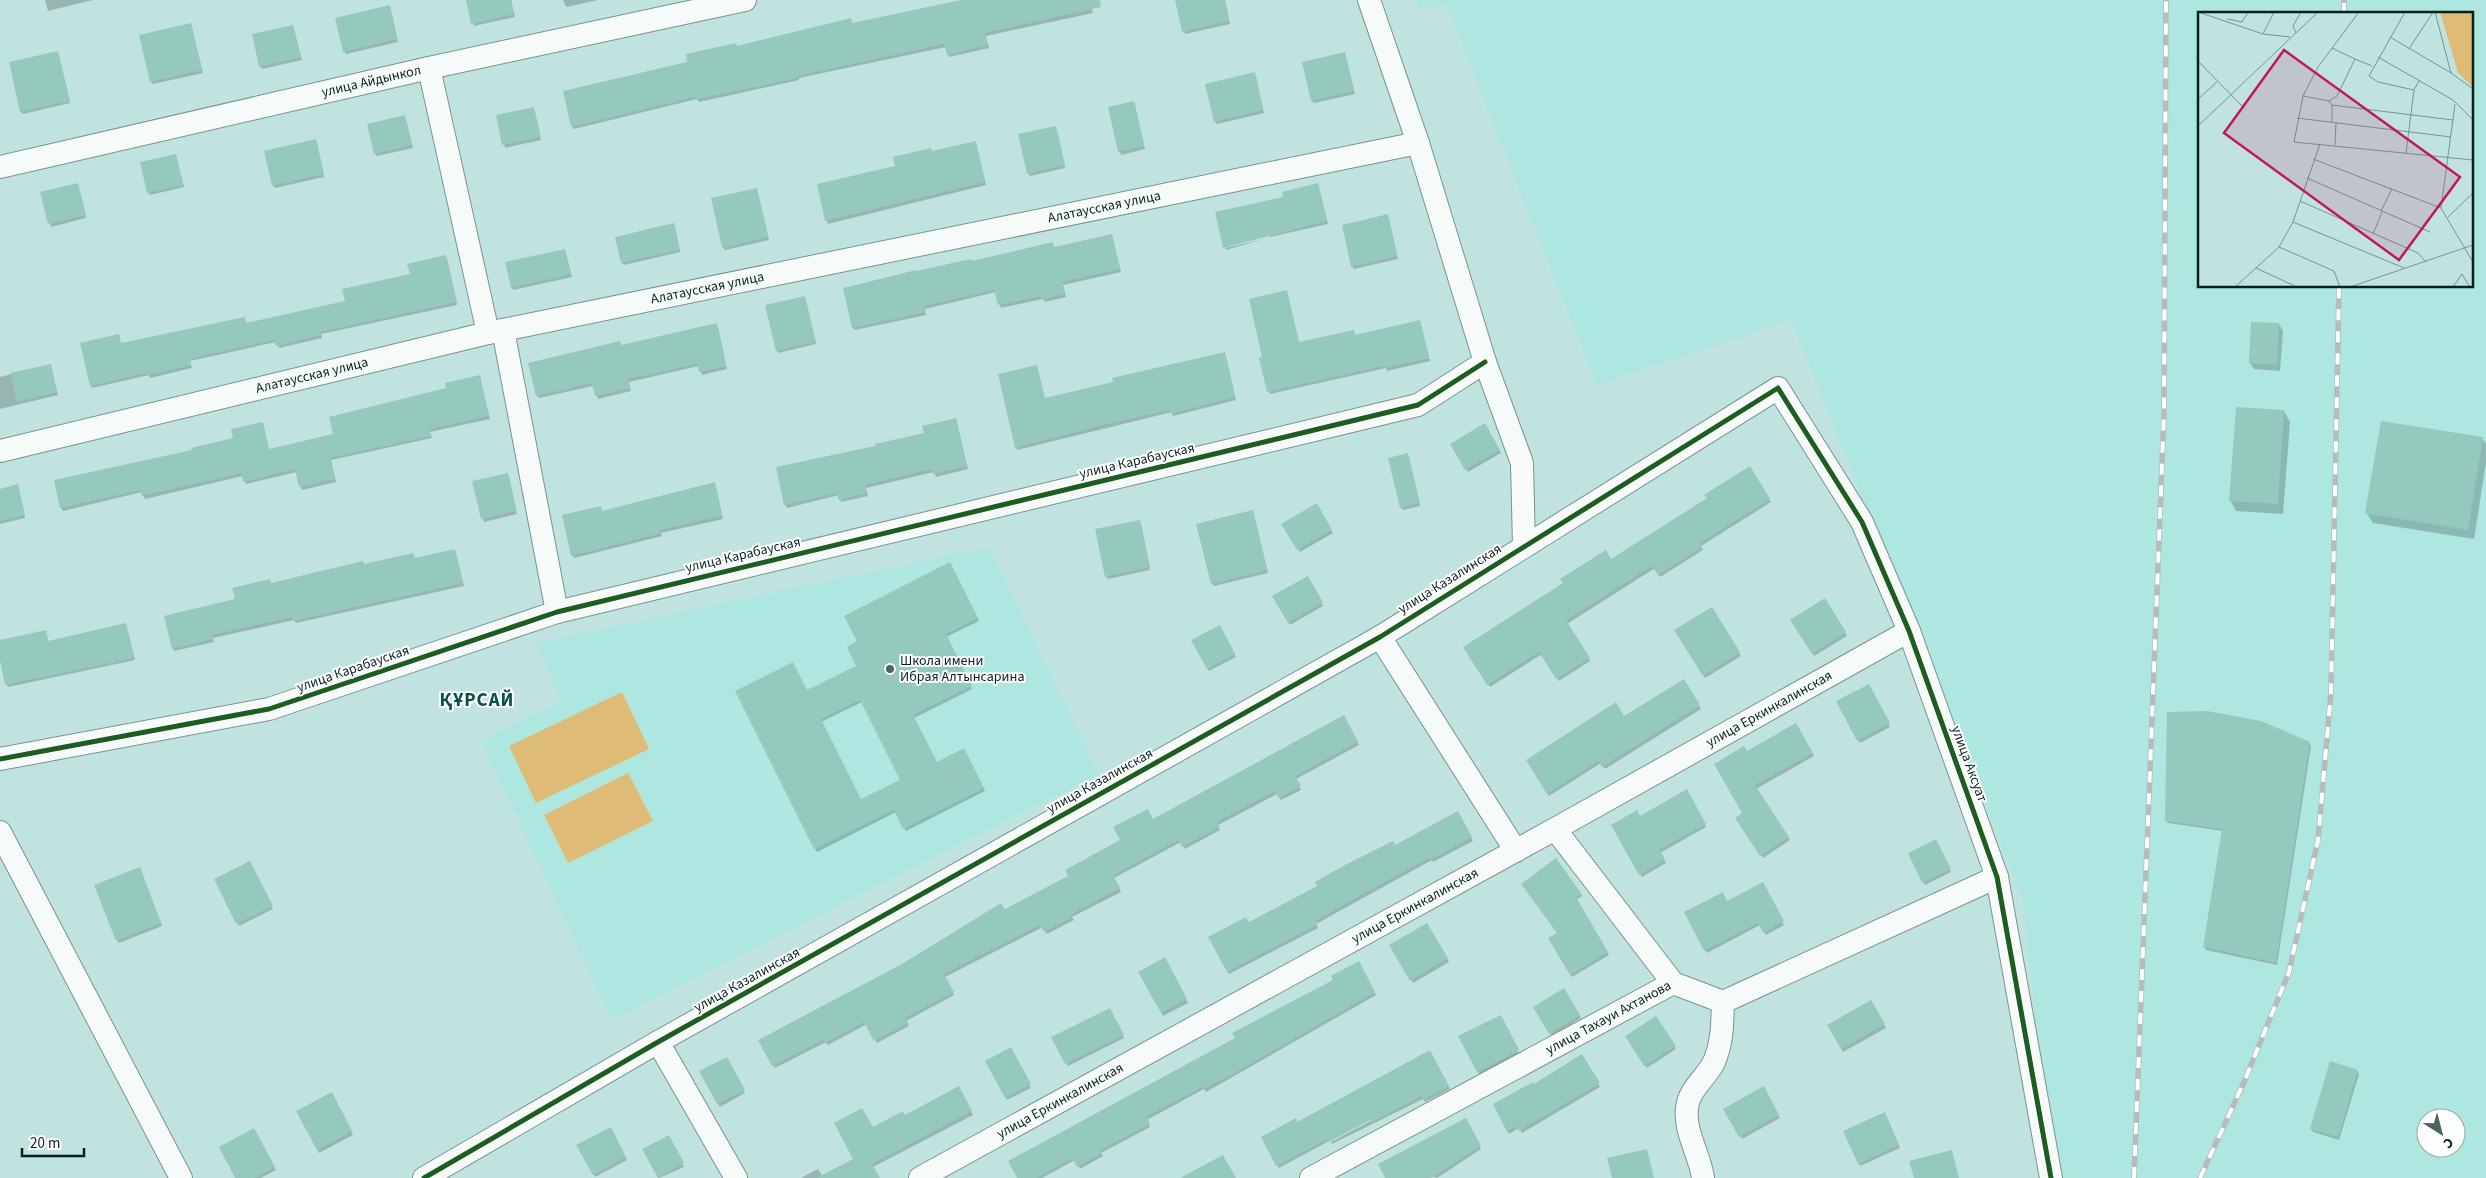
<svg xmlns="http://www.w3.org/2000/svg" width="2486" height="1178" viewBox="0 0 2486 1178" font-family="'Source Sans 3',sans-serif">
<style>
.built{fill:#aee6e0;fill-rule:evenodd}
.green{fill:#debc77}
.shadow{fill:#0003;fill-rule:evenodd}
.building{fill:#96c9bd;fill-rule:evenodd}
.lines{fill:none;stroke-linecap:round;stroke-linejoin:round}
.minor-casing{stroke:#789491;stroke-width:24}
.minor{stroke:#f6fbfa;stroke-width:22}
.rail-casing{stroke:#b4bdbc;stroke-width:5.5}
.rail{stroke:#fff;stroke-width:4;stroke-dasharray:11;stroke-linecap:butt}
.cycleway-casing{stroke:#fff;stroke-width:8}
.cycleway{stroke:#1b5e20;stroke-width:5}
.poi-dot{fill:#486562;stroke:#fff;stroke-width:2}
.labels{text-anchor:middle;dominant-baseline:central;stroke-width:4;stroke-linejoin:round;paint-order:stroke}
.street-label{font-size:14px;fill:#07211f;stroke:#fff}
.poi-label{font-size:14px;fill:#07211f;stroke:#fff;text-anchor:start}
.district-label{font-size:19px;font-weight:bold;letter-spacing:1px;fill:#0b4f4a;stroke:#fff}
.inset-road{fill:none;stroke:#769592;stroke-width:1}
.view{fill:#c2185b;fill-opacity:0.15;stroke:#c2185b;stroke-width:2.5}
.inset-edge{fill:none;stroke:#07211f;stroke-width:2.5}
</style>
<rect width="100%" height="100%" fill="#c0e3df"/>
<!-- built -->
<g class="built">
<path d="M1416,0H2486V1178H2052L2023,900L1791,319L1597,386L1446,3L1419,11ZM2200,14H2472V286H2200ZM2426,1118H2456V1148H2426Z"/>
<polygon points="989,547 1099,775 612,1020 481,741 561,702 536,643"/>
</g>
<!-- green -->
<g class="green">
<polygon points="622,692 649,749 536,803 509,746"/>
<polygon points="628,773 653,821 568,863 544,815"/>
</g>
<!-- shadow -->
<g class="shadow">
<polygon points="45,0 93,0 48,11"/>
<polygon points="467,0 511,0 515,17 474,26"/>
<polygon points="563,0 598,0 566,7"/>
<polygon points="966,0 1090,0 1093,13 986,36 989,48 949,57 946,47 799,78 799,80 763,88 699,102 697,99 574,129 572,126 689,63 737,47 850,19 852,24"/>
<polygon points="1177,0 1225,0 1230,24 1185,34"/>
<polygon points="391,10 398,42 346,54 344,51"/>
<polygon points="191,24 203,73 153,84 151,82"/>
<polygon points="293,26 302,60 262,69 260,66"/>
<polygon points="58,52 70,103 23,114 21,111"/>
<polygon points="1345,53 1355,94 1314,103 1312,101"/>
<polygon points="1256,77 1264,113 1217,124 1215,121"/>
<polygon points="1135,105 1145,149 1121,155 1110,108"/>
<polygon points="533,108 541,140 505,148 497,116"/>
<polygon points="405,116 413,148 377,156 375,153"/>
<polygon points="1057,130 1065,168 1030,176 1028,173"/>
<polygon points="317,143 324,177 275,188 273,185"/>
<polygon points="976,143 986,185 828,224 827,221 818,185 896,167"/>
<polygon points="176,156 184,187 150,195 148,192"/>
<polygon points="78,184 86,218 51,227 42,193"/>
<polygon points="1318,184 1328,224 1270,237 1284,198"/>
<polygon points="757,189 769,240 725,250 723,247"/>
<polygon points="1389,219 1398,259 1354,269 1352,266"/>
<polygon points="675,227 680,252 624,265 622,263"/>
<polygon points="1112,235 1121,272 1063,285 1066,297 1045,302 1043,299 1001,308 996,292 925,309 926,315 855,330 853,327 916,273 1053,244 1055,249"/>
<polygon points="1264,239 1226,250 1225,248"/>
<polygon points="565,250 572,277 513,290 512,287"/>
<polygon points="447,259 457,305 321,334 322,338 279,348 276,342 190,361 192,368 150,378 149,375 92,388 91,386 121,344 244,318 247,324 346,302"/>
<polygon points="1287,292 1299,344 1353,331 1356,336 1420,321 1430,361 1387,371 1386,368 1270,394 1264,358"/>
<polygon points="805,298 816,344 778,353 777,350"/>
<polygon points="2279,324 2283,331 2280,371 2254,369 2250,363"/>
<polygon points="718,327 727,369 702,375 699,366 629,382 631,391 598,399 593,386 539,398 537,395 621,346"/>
<polygon points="1226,357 1236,400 1173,416 1172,412 1017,450 1016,447 1036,366 1045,399"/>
<polygon points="50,365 58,395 0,409 0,377"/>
<polygon points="479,376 490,419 430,432 432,438 331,460 336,482 302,490 297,472 246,484 243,476 145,499 142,492 63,511 61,508 55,481 269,450 334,435"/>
<polygon points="2284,411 2290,422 2283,514 2236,511 2230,500"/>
<polygon points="956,419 968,469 936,477 934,472 866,488 868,496 841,502 839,495 787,508 785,505 777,468 877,447 925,434"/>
<polygon points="1484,425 1501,453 1468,472 1451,444"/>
<polygon points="2482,438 2486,444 2486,462 2474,539 2373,523 2367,513"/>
<polygon points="1409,458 1420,506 1403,510 1401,507"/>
<polygon points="1749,468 1771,502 1701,546 1703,550 1660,577 1655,568 1567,624 1590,661 1559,681 1542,654 1490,687 1465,647 1564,584 1611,560 1708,499"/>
<polygon points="509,477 517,514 484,522 474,482"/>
<polygon points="716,487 723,519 661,533 662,536 574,558 573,555 601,508 603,513"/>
<polygon points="19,489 25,518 0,524 0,490"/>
<polygon points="1316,505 1333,533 1300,552 1283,524"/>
<polygon points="1254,515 1268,573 1214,586 1212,583"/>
<polygon points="1141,524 1150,570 1108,579 1106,576"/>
<polygon points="455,550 464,586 296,623 294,620 213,638 214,642 174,651 173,648 236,600 271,584 364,565 415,559"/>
<path d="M950,564L979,621L946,637L972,689L914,718L937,763L964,749L985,791L906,831L896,812L817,852L737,692H807L858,666L859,642ZM862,702L902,780L861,801L821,722Z"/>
<polygon points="1307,577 1323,606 1290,625 1274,597"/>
<polygon points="1825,600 1847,636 1814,656 1792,620"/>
<polygon points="1711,609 1741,656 1705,678 1676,631"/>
<polygon points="126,624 135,660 8,687 7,685 0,655 0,642 47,634 48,642"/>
<polygon points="1219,626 1236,657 1209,671 1193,640"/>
<polygon points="1683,681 1701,709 1605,769 1601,763 1549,796 1527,760 1624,718"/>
<polygon points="1868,686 1890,727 1860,743 1838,702"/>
<polygon points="1344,717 1359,745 1296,779 1301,790 1281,800 1277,794 1218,825 1220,830 1185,849 1181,842 1114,878 1121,892 1072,917 1074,920 1047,934 1043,927 945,977 954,995 906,1021 909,1026 877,1043 867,1024 828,1045 826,1042 775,1068 760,1040 1070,876 1153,820"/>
<polygon points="1796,724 1814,756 1756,789 1790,840 1763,858 1736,819 1744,814 1746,752"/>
<polygon points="2309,743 2311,746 2277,965 2206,950 2204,947 2223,831 2168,823 2166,820"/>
<polygon points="1686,791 1706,827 1660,853 1666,863 1642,877 1612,826 1640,818"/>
<polygon points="1458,813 1473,841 1433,862 1432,860 1316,924 1318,928 1229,974 1210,937 1248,924"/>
<polygon points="1936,841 1951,872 1925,885 1910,854"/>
<polygon points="1556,860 1582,896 1576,900 1609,955 1572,977 1550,939 1558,934"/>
<polygon points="249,862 273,909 239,926 215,880"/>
<polygon points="141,872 162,926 119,943 117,940"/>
<polygon points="1762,884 1784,925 1766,935 1760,925 1707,953 1686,913 1727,903"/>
<polygon points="1427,925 1449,962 1413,983 1391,945"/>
<polygon points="1165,959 1188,1003 1163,1016 1140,972"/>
<polygon points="1359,963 1376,995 1236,1075 1206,1092 1204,1089 1147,1120 1150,1127 1101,1153 1103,1156 1080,1169 1075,1160 1042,1178 1019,1178 1237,1039 1335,981"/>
<polygon points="1564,990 1581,1018 1552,1036 1535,1008"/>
<polygon points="1871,1002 1886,1028 1843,1052 1829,1026"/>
<polygon points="1109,1009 1124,1038 1068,1066 1053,1038"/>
<polygon points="1500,1016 1519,1054 1479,1074 1460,1037"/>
<polygon points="1656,1017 1676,1049 1647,1068 1626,1036"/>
<polygon points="1011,1049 1031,1088 1007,1100 987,1062"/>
<polygon points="1430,1052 1450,1089 1425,1102 1423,1099 1332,1144 1331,1142 1376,1118 1375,1116 1279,1168 1263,1137 1297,1123"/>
<polygon points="1581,1056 1600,1087 1522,1133 1519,1128 1509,1134 1494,1104 1534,1085"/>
<polygon points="726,1058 745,1093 720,1107 701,1072"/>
<polygon points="2357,1071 2359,1074 2339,1140 2313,1132 2311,1129"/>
<polygon points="958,1087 973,1115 873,1167 878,1178 801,1178 818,1169 822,1176 855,1159 905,1116"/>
<polygon points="1763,1088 1780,1118 1742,1139 1725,1110"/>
<polygon points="331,1094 353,1135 319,1153 298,1112"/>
<polygon points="1886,1116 1900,1148 1860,1166 1859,1163"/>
<polygon points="1466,1120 1481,1149 1437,1178 1431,1176 1427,1178 1387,1178"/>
<polygon points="610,1128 627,1160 595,1177 578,1145"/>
<polygon points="254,1130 276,1170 261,1178 236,1178"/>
<polygon points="668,1137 684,1167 659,1178 644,1150"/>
</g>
<!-- building -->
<g class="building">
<polygon points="466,0 511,0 514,14 471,24"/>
<polygon points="961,0 1100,0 1101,7 985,33 988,45 947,55 944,44 798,76 798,78 761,86 696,99 695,97 571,127 563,91 687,62 686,54 736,43 737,46 851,18 852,23"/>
<polygon points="1175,0 1225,0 1229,21 1182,32"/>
<polygon points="390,5 397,39 343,52 335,18"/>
<polygon points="191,23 202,70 150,82 139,35"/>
<polygon points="293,25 301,57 259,67 252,34"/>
<polygon points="58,51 70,101 20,112 9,62"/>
<polygon points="1345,52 1354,91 1311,101 1302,62"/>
<polygon points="1255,72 1263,110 1214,122 1205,84"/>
<polygon points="1134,101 1144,146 1118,152 1108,107"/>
<polygon points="534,107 541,137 502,145 496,115"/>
<polygon points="405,115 412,145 374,154 367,124"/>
<polygon points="1056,126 1065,165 1027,174 1018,134"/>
<polygon points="316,139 324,174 272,186 264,151"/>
<polygon points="976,141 985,182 825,221 817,184 895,166 893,157 931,148 932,151"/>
<polygon points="176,154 183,185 147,193 140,162"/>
<polygon points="78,183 86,215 48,224 40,192"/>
<polygon points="1318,183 1327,221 1223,248 1215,212 1283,197 1282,192"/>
<polygon points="757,188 768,237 722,248 711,198"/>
<polygon points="1388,214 1397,256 1351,267 1342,225"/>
<polygon points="674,223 680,250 621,263 615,237"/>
<polygon points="1112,234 1120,269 1062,282 1065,294 1042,300 1041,296 998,305 994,290 924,306 926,312 852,328 843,288 916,270 916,271 971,259 972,261 1053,242 1054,247"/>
<polygon points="565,249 571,274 511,288 505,262"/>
<polygon points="446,255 457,302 320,332 321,335 276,346 274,340 190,359 191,365 148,375 147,373 90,386 80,343 119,334 121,343 245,317 246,323 345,301 342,289 410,274 407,264"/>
<polygon points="1287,290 1299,342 1354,330 1355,335 1420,320 1429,358 1385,368 1384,366 1267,392 1259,358 1262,357 1249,299"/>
<polygon points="805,296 816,342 776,351 765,305"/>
<polygon points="2251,322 2279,323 2277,365 2249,363"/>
<polygon points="717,323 726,366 699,372 697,364 628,379 630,388 595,396 592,383 536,396 528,363 620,341 621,345"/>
<polygon points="1225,352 1235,397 1171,414 1170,410 1106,424 1015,448 998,374 1037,365 1045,398 1113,382 1112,378"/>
<polygon points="51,364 57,392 17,402 10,373"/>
<polygon points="480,375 489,416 430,429 431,436 330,458 335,479 299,487 295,469 243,482 241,473 142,496 140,490 60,508 54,480 192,450 191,448 233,438 231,429 263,422 269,449 333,434 329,417 446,388 445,383"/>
<polygon points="2236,407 2284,410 2278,504 2229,501"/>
<polygon points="956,418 967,466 933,474 932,469 865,485 867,493 839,500 837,493 784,505 776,467 875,446 875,444 924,433 922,426"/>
<polygon points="2381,421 2483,437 2468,530 2365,513"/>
<polygon points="1485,423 1500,450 1465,470 1450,444"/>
<polygon points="1408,453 1420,503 1400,508 1388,458"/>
<polygon points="1750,466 1770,499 1700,543 1702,547 1658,575 1652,566 1566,620 1590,658 1556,679 1539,652 1487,685 1463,647 1563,583 1560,579 1606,550 1611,559 1707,498 1704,495"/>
<polygon points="508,473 516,511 481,519 472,481"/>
<polygon points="715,482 722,516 660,530 661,533 571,556 562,515 601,506 602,511"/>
<polygon points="18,484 25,515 0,521 0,489"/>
<polygon points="1317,503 1332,530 1297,550 1281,524"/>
<polygon points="1253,510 1267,570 1211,584 1196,524"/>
<polygon points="1140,520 1150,567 1105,577 1095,529"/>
<polygon points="455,549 463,583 293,621 292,617 212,635 213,639 172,649 164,616 235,599 232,588 270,579 271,583 363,561 364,564 413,553 415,558"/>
<path d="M950,562L978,618L946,634L972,686L913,715L937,762L964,748L984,788L903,829L894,810L814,849L735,691L793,662L807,690L856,666L847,647L857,641L844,616ZM860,700L900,780L861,799L821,719Z"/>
<polygon points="1308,576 1323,602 1288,623 1272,596"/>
<polygon points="1825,598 1846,632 1812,654 1790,620"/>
<polygon points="1712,607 1740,652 1703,676 1674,630"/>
<polygon points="126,623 134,658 5,685 0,661 0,640 46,630 48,641"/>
<polygon points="1220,625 1235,654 1207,669 1191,640"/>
<polygon points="1684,679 1700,705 1602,767 1598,761 1547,794 1526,760 1616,702 1624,716"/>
<polygon points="1869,684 1890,723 1857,741 1836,701"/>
<polygon points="2207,711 2261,721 2310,742 2276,963 2203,947 2222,829 2165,821 2167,712"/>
<polygon points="1344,715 1358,742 1295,776 1301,786 1279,798 1275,791 1217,822 1220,827 1182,847 1179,840 1113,875 1120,888 1072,914 1073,917 1044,932 1040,925 944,974 954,992 905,1018 908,1023 874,1041 864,1022 825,1043 823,1040 772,1066 758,1040 902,964 1001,903 1005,909 1068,876 1065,870 1120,840 1113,827 1148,809 1153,819"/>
<polygon points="1796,723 1813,753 1755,785 1789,837 1760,856 1735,818 1742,813 1714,764 1744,746 1747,751"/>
<polygon points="1687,789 1706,824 1660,849 1665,860 1639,875 1611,825 1637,810 1640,816"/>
<polygon points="1458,811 1472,837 1430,860 1429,858 1359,896 1316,921 1318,924 1227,972 1208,937 1246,917 1249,922 1317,886 1315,882 1343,866 1393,841 1395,845"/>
<polygon points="1936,839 1951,869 1922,883 1908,853"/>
<polygon points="1556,858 1581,893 1576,897 1608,952 1570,975 1548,938 1557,933 1521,884"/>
<polygon points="250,861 273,906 236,924 214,879"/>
<polygon points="140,867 161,923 116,941 94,885"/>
<polygon points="1763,882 1784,921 1763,933 1758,923 1704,951 1684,912 1723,892 1727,901"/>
<polygon points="1427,923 1448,958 1410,981 1389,945"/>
<polygon points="1165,957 1187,999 1161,1013 1138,972"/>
<polygon points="1359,961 1375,992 1235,1073 1203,1089 1202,1087 1146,1117 1150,1124 1100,1150 1102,1153 1077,1167 1073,1158 1036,1178 1017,1178 1008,1161 1235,1038 1232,1033 1333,980 1331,976"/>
<polygon points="1564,988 1580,1015 1549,1034 1533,1007"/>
<polygon points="1871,1000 1885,1024 1841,1049 1827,1025"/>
<polygon points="1110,1008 1124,1035 1065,1064 1051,1037"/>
<polygon points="1501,1015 1519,1050 1477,1072 1458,1036"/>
<polygon points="1656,1016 1676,1046 1644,1066 1625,1036"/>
<polygon points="1011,1047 1031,1084 1005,1098 985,1061"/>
<polygon points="1430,1050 1449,1086 1423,1100 1421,1096 1371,1123 1370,1120 1329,1142 1328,1139 1276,1166 1261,1137 1296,1118 1297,1122"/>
<polygon points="1582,1054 1600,1083 1519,1131 1516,1126 1507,1132 1493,1104 1533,1082 1534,1084"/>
<polygon points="727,1057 745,1090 717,1104 699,1071"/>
<polygon points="2330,1061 2358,1070 2338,1137 2310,1129"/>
<polygon points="959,1086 972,1111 872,1164 880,1178 816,1178 853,1159 834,1123 862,1108 873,1127 903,1111 905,1115"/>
<polygon points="1764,1086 1779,1115 1739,1137 1723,1109"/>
<polygon points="332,1092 352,1131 317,1150 296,1111"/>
<polygon points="1885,1112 1899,1145 1858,1164 1843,1131"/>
<polygon points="1466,1118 1481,1146 1431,1178 1385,1178 1378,1164"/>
<polygon points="611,1127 626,1157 593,1175 576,1145"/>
<polygon points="254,1128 275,1167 255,1178 235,1178 219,1147"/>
<polygon points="669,1135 684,1163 658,1178 642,1149"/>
<polygon points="1647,1149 1654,1178 1612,1178 1607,1158"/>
<polygon points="1952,1150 1959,1178 1914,1178 1909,1161"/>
<polygon points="1223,1155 1236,1178 1180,1178"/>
</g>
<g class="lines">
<!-- minor casing -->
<g class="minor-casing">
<g id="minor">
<polyline points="1369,0 1418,143 1485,362 1522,463 1524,546"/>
<polyline points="429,68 488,333"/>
<path id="s1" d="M0,167L429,68L745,0"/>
<polyline points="503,330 557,612"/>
<path id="s2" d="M0,451L488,333L1418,143"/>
<polyline points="1380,637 1516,851"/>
<polyline points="0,759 269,709 557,612 1418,405 1485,362"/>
<polyline points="1555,829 1673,983"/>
<polyline points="0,832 181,1178"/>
<polyline points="658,1042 736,1178"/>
<polyline points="424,1178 658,1042 1380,637 1778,388 1862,522 1909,631 1997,877 2051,1178"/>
<path id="s3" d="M920,1178L1555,829L1909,631"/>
<path id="s4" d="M1311,1178L1673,983L1723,1002L1997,877"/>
<path d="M1703,1178C1700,1155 1684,1132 1687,1108C1688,1090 1707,1077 1714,1062C1723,1041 1722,1024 1723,1002"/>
</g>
</g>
<!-- minor -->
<use href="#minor" class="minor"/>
<!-- rail casing -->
<g class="rail-casing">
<g id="rail">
<polyline points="2344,14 2344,0"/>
<polyline points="2134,1178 2164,413 2166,0"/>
<polyline points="2200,1178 2244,1082 2289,972 2318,840 2331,692 2339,286"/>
</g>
</g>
<!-- rail -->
<use href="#rail" class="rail"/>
<!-- cycleway casing -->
<g class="cycleway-casing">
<g id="cycleway">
<polyline points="0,759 269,709 557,612 1418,405 1485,362"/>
<polyline points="424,1178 658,1042 1380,637 1778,388 1862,522 1909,631 1997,877 2051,1178"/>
</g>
</g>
<!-- cycleway -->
<use href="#cycleway" class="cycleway"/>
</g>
<!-- markers -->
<circle class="poi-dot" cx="890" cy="669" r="5"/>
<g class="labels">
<!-- street labels -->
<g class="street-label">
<text stroke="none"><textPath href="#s1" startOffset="381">улица Айдынкол</textPath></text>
<text stroke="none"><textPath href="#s2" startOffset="1131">Алатаусская улица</textPath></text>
<text stroke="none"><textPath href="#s2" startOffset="726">Алатаусская улица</textPath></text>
<text stroke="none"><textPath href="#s2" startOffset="321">Алатаусская улица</textPath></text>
<text transform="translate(1137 461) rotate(-13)">улица Карабауская</text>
<text transform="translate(743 555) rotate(-13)">улица Карабауская</text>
<text transform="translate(1450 579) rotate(-32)">улица Казалинская</text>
<text transform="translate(353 669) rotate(-19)">улица Карабауская</text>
<text stroke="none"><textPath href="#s3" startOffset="970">улица Еркинкалинская</textPath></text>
<text transform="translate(1969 764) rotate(70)">улица Аксуат</text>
<text transform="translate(1100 781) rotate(-29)">улица Казалинская</text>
<text stroke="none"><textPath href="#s3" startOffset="565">улица Еркинкалинская</textPath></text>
<text transform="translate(747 980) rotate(-29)">улица Казалинская</text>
<text stroke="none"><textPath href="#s4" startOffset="338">улица Тахауи Ахтанова</textPath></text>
<text stroke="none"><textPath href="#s3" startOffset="160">улица Еркинкалинская</textPath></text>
</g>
<!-- poi labels -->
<g class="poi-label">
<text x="900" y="661">Школа имени<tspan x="900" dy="16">Ибрая Алтынсарина</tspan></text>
</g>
<!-- district labels -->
<g class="district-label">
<text x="477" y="700">ҚҰРСАЙ</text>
</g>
</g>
<!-- overview -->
<g transform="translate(2198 12)">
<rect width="275" height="275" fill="#c0e3df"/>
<path d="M242,0H275V75L260,61Z" fill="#debc77"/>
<path class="inset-road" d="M0,0L65,22M76,0L65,22L92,25M161,0L120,55L105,84L96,130L275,148M207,0L171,64L180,70L216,78M237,0L253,61L275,77M29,7L44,10L50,0M98,21L95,14L103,0M192,25L253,61M134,36L157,47M211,37L235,0M180,45L255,88L275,108M0,49L45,95M105,84L131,89L134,93L255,108M0,87L19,70M131,89L139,84L157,47L174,54M134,93V110M99,106L253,125M0,114L120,0M137,133L138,111M208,141L216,78L221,69M115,147L243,196L275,250M109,166L232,220M102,189L220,241L228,250M243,196L257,92M183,199L194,177M250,205L275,181M95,210L206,256M175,222L184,200M81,235L136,259L142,275M58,256L99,275M37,275L81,235L95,210L122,132M152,275L275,233M255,275L264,262L272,275"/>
<path class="view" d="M86,38L262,165L201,248L26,121Z"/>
<rect width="275" height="275" class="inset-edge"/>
</g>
<!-- north arrow -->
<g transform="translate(2441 1133) rotate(144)"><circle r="24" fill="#ffffff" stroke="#9ca6a5"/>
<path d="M0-4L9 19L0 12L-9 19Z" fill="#486562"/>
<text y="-8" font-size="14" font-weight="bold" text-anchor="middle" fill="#07211f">С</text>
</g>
<!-- scale -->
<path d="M22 1148v8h62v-8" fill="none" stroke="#07211f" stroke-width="2.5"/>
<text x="30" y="1148" font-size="15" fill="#07211f" stroke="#ffffff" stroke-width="4" paint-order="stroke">20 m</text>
</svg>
